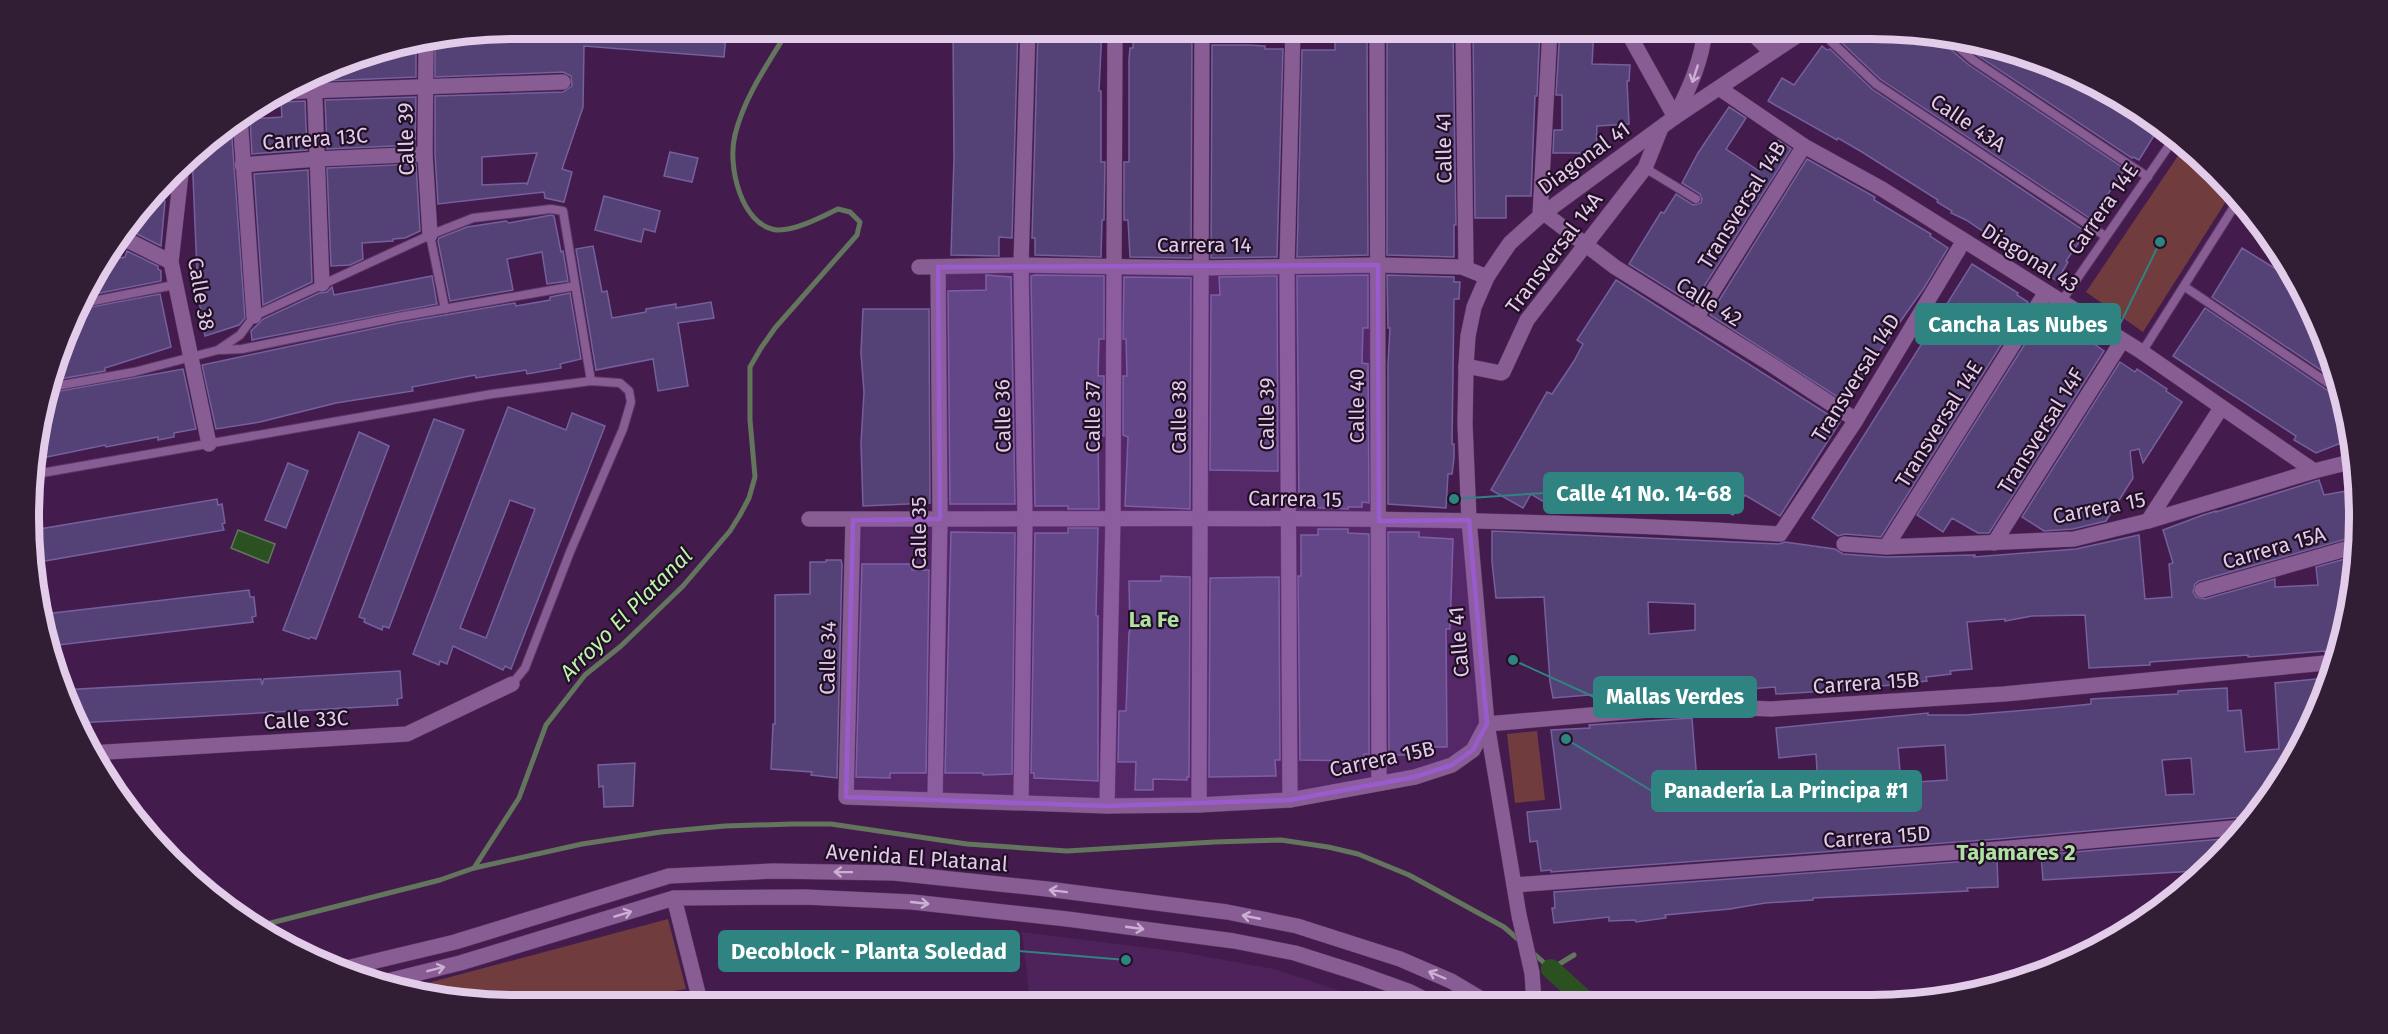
<svg xmlns="http://www.w3.org/2000/svg" width="2388" height="1034" viewBox="0 0 2388 1034" font-family="'Fira Sans',sans-serif">
<style>
.built{fill:#4e225a}
.green{fill:#703c3d}
.water{fill:#2c5121;stroke:#63765d;stroke-width:1.5}
.lines{fill:none;stroke-linecap:round;stroke-linejoin:round}
.stream{stroke:#63765d;stroke-width:5}
.canal{stroke:#2c5121;stroke-width:20}
.building{fill:#544276;stroke:#75609d;stroke-width:1.5;fill-rule:evenodd}
.lane-casing{stroke:#5c3a65;stroke-width:10}
.street-casing{stroke:#5c3a65;stroke-width:16}
.secondary-casing{stroke:#5c3a65;stroke-width:16}
.lane{stroke:#885d93;stroke-width:8}
.street{stroke:#885d93;stroke-width:15}
.secondary{stroke:#885d93;stroke-width:15}
.oneway{stroke:#ccb0d4}
.marked{fill:#9a5ccc;fill-opacity:0.2;stroke:#9a5ccc;stroke-width:4.5;stroke-linejoin:round}
.labels{text-anchor:middle;dominant-baseline:central;stroke-width:4.5;stroke-linejoin:round;paint-order:stroke}
.street-label{font-size:21px;fill:#e3cce9;stroke:#210f25}
.water-label{font-size:22px;font-style:italic;fill:#bbf5aa;stroke:#210f25}
.neighbourhood-label{font-size:22px;font-weight:bold;fill:#afe1a1;stroke:#210f25}
.rim{fill:none;stroke:#e3cce9;stroke-width:8}
.leader{fill:none;stroke:#2f8380;stroke-width:2}
.callout-dot{fill:#2f8380;stroke:#210f25;stroke-width:2}
.callout{fill:#2f8380;stroke:#2f8380;stroke-width:2}
.callout-label{font-size:22px;text-anchor:middle;font-weight:bold;fill:#fff}
</style>
<rect width="100%" height="100%" fill="#431c4d"/>
<!-- built -->
<polygon class="built" points="1022,932 1181,952 1274,969 1377,1003 996,1004 1030,1000"/>
<!-- green -->
<g class="green">
<polygon points="2184,147 2204,161 2232,192 2143,332 2086,292"/>
<polygon points="1537,731 1545,800 1515,803 1507,734"/>
<polygon points="668,919 686,989 660,993 661,1001 647,1005 517,1005 409,988"/>
</g>
<!-- water -->
<polygon class="water" points="238,530 275,544 268,563 231,548"/>
<g class="lines">
<!-- stream -->
<g class="stream">
<path d="M474,868L519,798L546,725L585,675L621,646L683,586L730,531L740,515L749,498L755,477L750,420V367L761,348L775,328L857,235L860,222L850,212L838,209C822,217 795,231 777,230C741,226 727,165 735,135C744,97 769,62 789,29"/>
<polyline points="255,927 440,880 474,868 582,844 661,832 725,826 792,824 831,824 967,844 1067,851 1214,842 1281,840 1328,847 1358,854 1409,875 1504,927 1520,941"/>
<polyline points="1532,952 1551,969 1574,955"/>
<polyline points="678,1005 697,998"/>
</g>
<!-- canal -->
<polyline class="canal" points="1551,969 1587,1002"/>
</g>
<!-- building -->
<g class="building">
<path d="M517,28H641L726,35L724,57L584,46L583,107L562,169L572,172L564,202L545,198L544,192L438,204L435,154V96L563,92L572,86L571,76L563,72L435,77V42L479,37V35ZM537,153L527,185V183L482,185V157Z"/>
<polygon points="953,28 1018,28 1012,238 999,237 999,256 951,255 954,158"/>
<polygon points="1038,28 1102,28 1099,91 1101,91 1101,162 1105,162 1104,220 1102,220 1101,257 1035,255 1035,238 1032,238"/>
<polygon points="1133,28 1192,28 1191,258 1130,257 1128,220 1124,220 1124,162 1129,162 1129,60 1130,48 1133,48"/>
<polygon points="1335,28 1367,28 1368,255 1297,257 1302,50 1335,50"/>
<polygon points="1387,28 1453,29 1456,225 1454,225 1454,257 1387,255"/>
<polygon points="1509,28 1540,28 1537,96 1535,96 1531,196 1506,196 1506,218 1475,218 1473,30 1509,31"/>
<polygon points="1560,28 1594,28 1592,64 1630,65 1629,81 1627,81 1629,124 1597,126 1596,153 1553,153 1554,130 1562,130 1562,95 1556,95"/>
<polygon points="1865,28 1946,41 1948,47 1969,65 2125,169 2091,219 1880,79 1841,42"/>
<polygon points="1964,44 2019,53 2055,75 2059,69 2116,94 2160,126 2139,160 2133,157 2132,158 1977,55"/>
<polygon points="416,45 416,77 324,81 323,71 360,55"/>
<polygon points="1212,45 1248,45 1265,46 1265,49 1283,49 1277,257 1211,258"/>
<polygon points="1822,46 1827,50 1830,49 1872,89 2086,232 2066,261 2068,262 2057,281 1966,220 1951,213 1952,211 1937,202 1938,200 1862,152 1838,138 1837,140 1768,101 1782,78 1794,85"/>
<polygon points="416,97 415,145 327,149 325,100"/>
<polygon points="305,101 307,150 252,154 250,119 282,117 281,102"/>
<polygon points="1729,107 1746,118 1726,149 1759,171 1778,140 1791,149 1693,304 1629,264 1661,212 1664,213 1676,194 1693,205 1701,203 1702,199 1700,194 1682,183 1698,153"/>
<polygon points="231,124 245,318 239,325 205,336 198,295 192,153"/>
<polygon points="670,152 698,158 692,182 664,176"/>
<polygon points="1807,159 1875,197 1874,200 1931,234 1930,236 1948,248 1924,288 1885,343 1847,403 1710,315"/>
<polygon points="416,164 420,231 405,238 393,239 393,241 362,243 363,259 350,265 331,266 327,168"/>
<polygon points="308,170 312,282 263,305 254,174"/>
<polygon points="604,196 660,211 655,232 644,229 641,242 595,230"/>
<polygon points="154,199 165,201 161,246 129,230"/>
<polygon points="551,215 554,216 561,252 563,251 568,281 547,284 542,252 507,259 513,290 450,301 438,241 439,238 467,227 506,221 509,223"/>
<polygon points="593,246 602,292 607,291 612,318 646,312 646,309 676,304 676,308 711,302 714,318 678,323 688,386 658,391 653,359 596,370 576,249"/>
<polygon points="2242,248 2297,282 2309,301 2340,383 2212,297"/>
<polygon points="127,251 158,266 158,269 161,271 161,281 85,296 94,273 104,261 125,257"/>
<polygon points="1972,264 2018,293 2017,295 2028,302 1881,537 1845,534 1838,536 1812,518"/>
<polygon points="986,275 1011,277 1015,504 950,504 948,291 986,290"/>
<polygon points="1035,275 1104,276 1104,339 1099,339 1098,376 1104,376 1104,436 1098,436 1099,509 1068,509 1068,506 1035,506 1031,276"/>
<polygon points="1368,275 1368,328 1363,328 1362,363 1368,364 1369,503 1362,502 1362,507 1348,507 1348,509 1299,507 1297,276"/>
<polygon points="1387,275 1454,277 1454,282 1460,282 1459,299 1454,299 1452,444 1454,444 1454,458 1452,474 1448,474 1446,508 1388,504 1388,364 1390,328 1388,328"/>
<polygon points="432,276 437,304 252,340 251,331 263,319 319,293 327,292 332,287 334,295"/>
<polygon points="1277,276 1278,471 1210,470 1211,295 1220,295 1219,277"/>
<polygon points="1124,277 1191,278 1190,509 1125,506 1128,437 1123,435 1123,376 1127,376 1126,339 1123,339"/>
<polygon points="1616,280 1840,422 1780,516 1745,495 1733,515 1687,491 1675,509 1660,500 1651,513 1633,501 1626,511 1584,483 1576,497 1564,490 1554,508 1531,494 1523,508 1491,490 1547,392 1552,394 1574,361 1583,344 1577,340"/>
<polygon points="570,293 581,359 560,364 561,368 527,374 526,370 476,378 475,375 412,387 413,391 336,403 260,422 216,429 202,365 399,323 515,303 516,306 550,300 550,297"/>
<polygon points="160,294 171,347 105,368 105,371 54,380 80,309"/>
<polygon points="2205,308 2339,398 2344,399 2351,439 2316,453 2294,440 2296,436 2173,356"/>
<polygon points="863,309 929,309 930,503 863,506 861,443 864,392 861,353"/>
<polygon points="2040,320 2056,330 2062,321 2077,330 2078,329 2093,338 2090,341 2104,351 1989,533 1978,533 1952,518 1943,532 1917,515"/>
<polygon points="2120,362 2135,372 2137,369 2167,389 2166,391 2182,402 2143,463 2139,449 2130,451 2133,478 2106,521 2073,529 2044,531 2022,517"/>
<polygon points="183,369 196,429 174,433 174,437 158,440 158,437 106,447 105,445 37,459 38,422 49,393"/>
<path d="M508,407L566,430L572,413L605,426L511,669L505,666L503,670L453,646L447,664L440,661L439,665L413,654ZM510,500L535,509L486,638L460,628Z"/>
<polygon points="434,419 464,430 389,628 383,626 382,630 364,622 365,619 359,617"/>
<polygon points="359,432 389,446 316,639 311,637 309,639 283,630"/>
<polygon points="288,463 308,471 286,528 265,520"/>
<path d="M2319,480L2324,495L2358,489L2357,536L2199,581L2195,584L2193,592L2196,597L2205,599L2275,579V587L2318,585L2316,567L2356,556L2355,581L2338,653H2325V651L2248,657V655L2150,662V665L2089,668L2085,615L2032,616L2005,621V619L1967,622L1972,669L1950,671L1951,674L1926,677L1927,681L1845,690L1776,694L1775,687L1735,690V688L1626,695L1625,692L1553,698L1550,682L1544,597L1496,598L1492,562V531L1779,544L1785,542L1835,549L1843,554L1886,557L1975,555L1974,557L2076,549L2139,535L2145,599L2172,597L2169,564L2173,563L2163,530L2203,515L2216,511V512ZM1648,602L1695,604V630L1649,634Z"/>
<polygon points="217,499 218,505 222,504 225,523 222,524 224,530 33,563 34,530"/>
<polygon points="1068,528 1098,528 1096,616 1098,616 1098,781 1034,778 1034,773 1031,773 1035,533 1068,533"/>
<polygon points="1318,529 1348,529 1348,533 1369,534 1369,754 1364,754 1364,761 1300,760 1298,576 1301,576 1301,535 1318,535"/>
<polygon points="951,532 1015,533 1012,774 983,775 983,773 945,773"/>
<polygon points="1388,532 1419,532 1419,537 1453,539 1450,629 1446,629 1447,747 1417,747 1417,755 1389,755"/>
<polygon points="826,560 841,560 842,564 837,778 811,775 812,772 771,769 773,724 775,724 775,595 810,594 810,562 826,562"/>
<polygon points="862,564 912,564 912,570 929,570 926,773 890,773 890,778 856,777"/>
<polygon points="1161,576 1190,577 1189,777 1187,777 1187,780 1153,779 1153,790 1135,790 1136,762 1118,762 1119,711 1126,711 1129,632 1130,632 1129,581 1161,581"/>
<polygon points="1279,577 1280,760 1275,760 1276,776 1209,777 1210,578"/>
<polygon points="249,590 250,597 254,597 256,616 252,617 253,622 50,646 42,619 45,619 45,614"/>
<polygon points="400,671 402,698 397,699 398,705 190,717 76,723 61,690 261,679 262,685 264,679"/>
<path d="M2334,672L2277,789L2250,820L2243,817L1998,839L1551,872V870L1541,871L1537,841L1530,842L1527,812L1561,809L1551,730L1590,728L1589,725L1692,718L1698,795L1782,785V788L1818,786L1816,754L1779,758L1776,728L1928,713V715H1966L2051,708L2091,704V699L2178,694V691L2208,689L2227,688L2228,711L2241,710L2245,752L2279,749L2275,683L2326,678V673ZM1945,745L1947,780L1901,783L1898,748ZM2191,758L2194,794L2166,795L2162,760Z"/>
<polygon points="635,763 633,806 604,807 603,786 599,787 598,765"/>
<polygon points="2234,838 2212,862 2195,864 2196,871 2043,880 2041,855"/>
<polygon points="1997,859 1998,887 1967,888 1968,891 1813,898 1813,900 1765,903 1730,909 1665,915 1666,918 1636,922 1635,920 1609,921 1609,917 1554,923 1552,908 1555,908 1554,892"/>
</g>
<g class="lines">
<!-- lane casing -->
<g class="lane-casing">
<g id="lane">
<polyline points="1818,29 1876,84 2105,236"/>
<polyline points="1952,42 1973,60 2148,177"/>
<polyline points="1645,168 1696,199"/>
<polyline points="430,235 445,309"/>
<polyline points="2185,287 2343,393"/>
<polyline points="2061,302 2175,137"/>
<polyline points="83,303 174,285"/>
<polyline points="221,350 242,349 398,317 575,286"/>
<polyline points="2142,352 2239,199"/>
<polyline points="51,387 134,372 218,350 240,335 254,316 430,235 473,218 551,209 563,211 591,381"/>
<polyline points="36,474 492,394 591,381 620,383 629,391 631,402 623,429 570,552 525,668 512,684"/>
</g>
</g>
<!-- street casing -->
<g class="street-casing">
<g id="street">
<polyline points="1377,29 1379,783"/>
<polyline points="1463,29 1466,267"/>
<polyline points="1626,29 1675,117"/>
<polyline points="426,44 425,154 430,235"/>
<polyline points="314,75 322,284"/>
<polyline points="1719,88 1804,146 1882,189 2142,352 2314,471"/>
<polyline points="277,92 563,82"/>
<polyline points="240,117 254,316"/>
<polyline points="182,165 171,262 209,444"/>
<polyline points="242,165 317,159 425,154"/>
<polyline points="1544,213 1615,267 1772,365 1856,420"/>
<polyline points="1540,216 1550,29"/>
<polyline points="123,238 171,262"/>
<polyline points="919,267 1021,265 1200,268 1378,265 1462,267 1487,277"/>
<polyline points="1696,318 1804,146"/>
<polyline points="1466,366 1501,373 1503,372 1527,320 1645,168 1661,128"/>
<path d="M809,519C1133,520 1457,512 1780,534L1856,420L1963,242"/>
<polyline points="853,520 846,797 1107,806 1199,805 1290,800 1415,777 1452,765 1473,750 1487,724"/>
<polyline points="2148,521 2221,408"/>
<polyline points="1994,543 2122,341"/>
<polyline points="1844,544 1886,547 2074,539 2148,521 2314,471 2354,461"/>
<polyline points="1886,547 2046,292"/>
<polyline points="2202,590 2356,546"/>
<polyline points="90,753 407,734 512,684"/>
<polyline points="935,800 940,519 938,267"/>
<polyline points="1290,800 1287,266 1293,29"/>
<polyline points="1021,802 1025,519 1021,265 1028,29"/>
<polyline points="1199,805 1202,29"/>
<polyline points="1107,806 1113,518 1115,29"/>
<polyline points="1514,885 1999,849 2244,827"/>
<polyline points="674,898 701,1005"/>
</g>
</g>
<!-- secondary casing -->
<g class="secondary-casing">
<g id="secondary">
<polyline points="1748,29 1771,52"/>
<path d="M1675,117C1689,89 1702,61 1705,29"/>
<polyline points="1487,724 1695,706 1771,709 2004,694 2336,662"/>
<polyline points="338,970 455,942 669,876 773,871 894,873 1047,889 1227,912 1297,926 1400,959 1451,981 1488,1003"/>
<polyline points="379,983 460,963 674,898 805,897 912,902 1067,919 1234,941 1295,953 1358,973 1408,991 1432,1003"/>
<polyline points="1534,1002 1532,973 1519,915 1487,724 1469,520 1465,424 1466,366 1468,336 1474,307 1487,277 1503,253 1510,243 1540,216 1675,117 1807,29"/>
</g>
</g>
<!-- lane -->
<use href="#lane" class="lane"/>
<!-- street -->
<use href="#street" class="street"/>
<!-- secondary -->
<use href="#secondary" class="secondary"/>
</g>
<!-- one-way arrows -->
<defs><path id="oneway-shaft" d="M-6 0H5M1.5-3L5.5 0L1.5 3" fill="none" stroke-width="1.6" stroke-linecap="round" stroke-linejoin="round" transform="scale(1.5)"/></defs>
<g class="oneway">
<use href="#oneway-shaft" transform="translate(1695 74) rotate(108)"/>
<use href="#oneway-shaft" transform="translate(843 872) rotate(-179)"/>
<use href="#oneway-shaft" transform="translate(1058 891) rotate(-173)"/>
<use href="#oneway-shaft" transform="translate(920 903) rotate(6)"/>
<use href="#oneway-shaft" transform="translate(623 914) rotate(-17)"/>
<use href="#oneway-shaft" transform="translate(1251 917) rotate(-169)"/>
<use href="#oneway-shaft" transform="translate(1135 928) rotate(8)"/>
<use href="#oneway-shaft" transform="translate(436 969) rotate(-14)"/>
<use href="#oneway-shaft" transform="translate(1437 975) rotate(-157)"/>
</g>
<!-- marked area -->
<path class="marked" d="M1378,265L1379,521L1469,520L1487,724L1473,750L1452,765L1415,777L1290,800L1107,806L846,797L853,520L940,519L938,267Z"/>
<g class="labels">
<!-- street labels -->
<g class="street-label">
<text transform="translate(1968 123) rotate(34)">Calle 43A</text>
<text transform="translate(315 139) rotate(-4)">Carrera 13C</text>
<text transform="translate(406 139) rotate(-91)">Calle 39</text>
<text transform="translate(1444 148) rotate(-91)">Calle 41</text>
<text transform="translate(1584 158) rotate(-36)">Diagonal 41</text>
<text transform="translate(1742 205) rotate(-58)">Transversal 14B</text>
<text transform="translate(2103 209) rotate(-55)">Carrera 14E</text>
<text x="1204" y="245">Carrera 14</text>
<text transform="translate(1554 253) rotate(-53)">Transversal 14A</text>
<text transform="translate(2030 258) rotate(32)">Diagonal 43</text>
<text transform="translate(201 294) rotate(80)">Calle 38</text>
<text transform="translate(1709 302) rotate(32)">Calle 42</text>
<text transform="translate(1856 378) rotate(-58)">Transversal 14D</text>
<text transform="translate(1357 406) rotate(-90)">Calle 40</text>
<text transform="translate(1267 414) rotate(-90)">Calle 39</text>
<text transform="translate(1003 416) rotate(-91)">Calle 36</text>
<text transform="translate(1093 417) rotate(-90)">Calle 37</text>
<text transform="translate(1179 417) rotate(-90)">Calle 38</text>
<text transform="translate(1939 424) rotate(-58)">Transversal 14E</text>
<text transform="translate(2041 431) rotate(-58)">Transversal 14F</text>
<text transform="translate(1295 499) rotate(1)">Carrera 15</text>
<text transform="translate(2099 508) rotate(-11)">Carrera 15</text>
<text transform="translate(919 533) rotate(-90)">Calle 35</text>
<text transform="translate(2274 548) rotate(-16)">Carrera 15A</text>
<text transform="translate(1459 642) rotate(-95)">Calle 41</text>
<text transform="translate(828 658) rotate(-89)">Calle 34</text>
<text transform="translate(1866 683) rotate(-4)">Carrera 15B</text>
<text transform="translate(306 720) rotate(-3)">Calle 33C</text>
<text transform="translate(1382 759) rotate(-12)">Carrera 15B</text>
<text transform="translate(1877 837) rotate(-4)">Carrera 15D</text>
<text transform="translate(917 858) rotate(4)">Avenida El Platanal</text>
</g>
<!-- water labels -->
<g class="water-label">
<text transform="translate(626 614) rotate(-45)">Arroyo El Platanal</text>
</g>
<!-- neighbourhood labels -->
<g class="neighbourhood-label">
<text x="1154" y="619">La Fe</text>
<text x="2016" y="852">Tajamares 2</text>
</g>
</g>
<!-- crop -->
<path d="M0 0H2388V1034H0ZM517 39H1871A478 478 0 0 1 2349 517V517A478 478 0 0 1 1871 995H517A478 478 0 0 1 39 517V517A478 478 0 0 1 517 39Z" fill="#311e35" fill-rule="evenodd"/>
<path class="rim" d="M517 39H1871A478 478 0 0 1 2349 517V517A478 478 0 0 1 1871 995H517A478 478 0 0 1 39 517V517A478 478 0 0 1 517 39Z"/>
<!-- callouts -->
<path class="leader" d="M2160 242L2120 324M1454 499L1544 493M1513 660L1594 697M1566 739L1652 791M1126 960L1019 951"/>
<g class="callout-dot">
<circle cx="2160" cy="242" r="6"/>
<circle cx="1454" cy="499" r="6"/>
<circle cx="1513" cy="660" r="6"/>
<circle cx="1566" cy="739" r="6"/>
<circle cx="1126" cy="960" r="6"/>
</g>
<g class="callout">
<rect x="1916" y="304" width="204" height="40" rx="6"/>
<rect x="1544" y="473" width="199" height="40" rx="6"/>
<rect x="1594" y="677" width="162" height="40" rx="6"/>
<rect x="1652" y="771" width="269" height="40" rx="6"/>
<rect x="719" y="931" width="300" height="40" rx="6"/>
</g>
<g class="callout-label">
<text x="2018" y="332">Cancha Las Nubes</text>
<text x="1644" y="501">Calle 41 No. 14-68</text>
<text x="1675" y="704">Mallas Verdes</text>
<text x="1786" y="798">Panadería La Principa #1</text>
<text x="869" y="959">Decoblock - Planta Soledad</text>
</g>
</svg>
